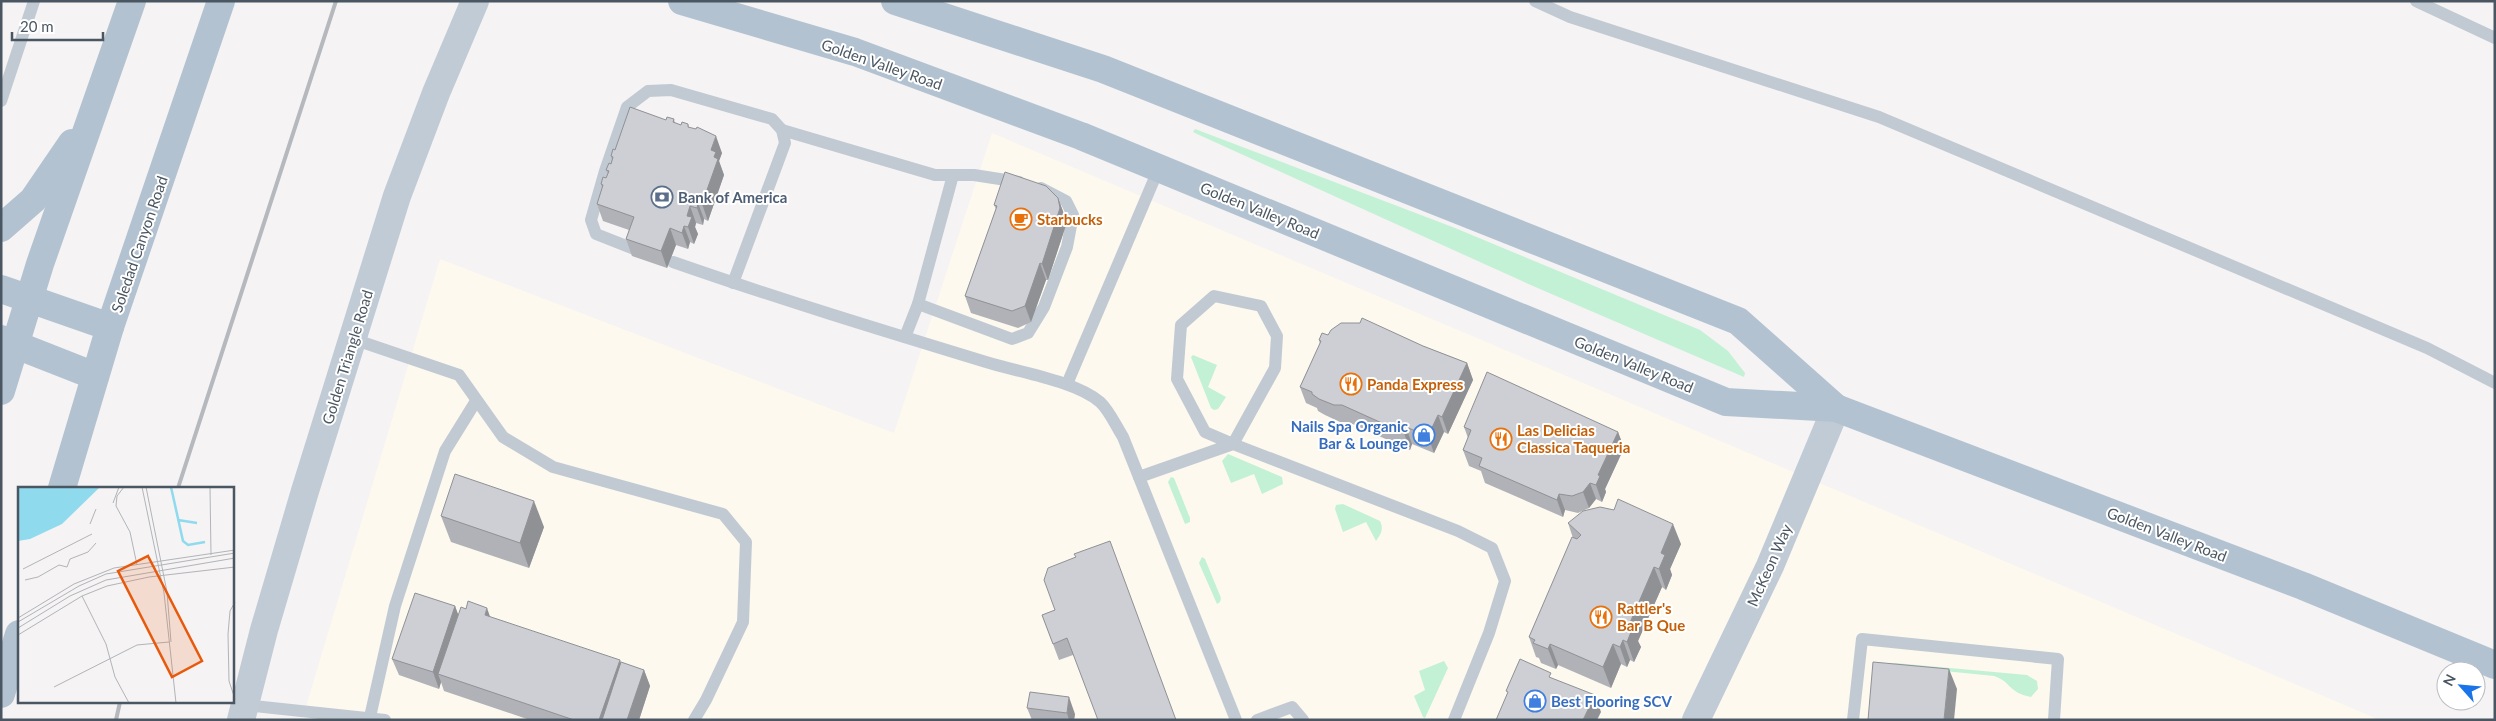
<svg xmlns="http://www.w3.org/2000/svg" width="2496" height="721" viewBox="0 0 2496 721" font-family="Lato,sans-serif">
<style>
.commercial{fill:#fdf9ef}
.green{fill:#c3f1d5}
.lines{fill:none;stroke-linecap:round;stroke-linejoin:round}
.lane{stroke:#c1cad2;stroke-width:12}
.secondary{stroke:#c1cbd6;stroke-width:28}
.primary{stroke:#b3c2d1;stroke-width:28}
.rail{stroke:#b5b8bd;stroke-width:4}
.wall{fill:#b0b2b7}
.shaded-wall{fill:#909195}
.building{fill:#cdcfd5;stroke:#909195}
.labels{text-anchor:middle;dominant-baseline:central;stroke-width:4;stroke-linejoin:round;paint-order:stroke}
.street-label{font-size:15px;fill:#4a5661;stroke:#fff}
.service-label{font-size:15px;font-weight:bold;fill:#4e5e75;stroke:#fff;text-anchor:start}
.food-label{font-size:15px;font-weight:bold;fill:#c56008;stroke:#fff;text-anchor:start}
.shop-label{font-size:15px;font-weight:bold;fill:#366cbe;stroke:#fff;text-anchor:end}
.inset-river{fill:none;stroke:#90daee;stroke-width:2.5}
.inset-road{fill:none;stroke:#b1b4b9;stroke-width:1}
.view{fill:#e8590c;fill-opacity:0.15;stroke:#e8590c;stroke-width:2.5}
.inset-edge{fill:none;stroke:#4a5661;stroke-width:2.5}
</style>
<rect width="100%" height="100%" fill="#f5f3f3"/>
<!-- commercial -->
<polygon class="commercial" points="992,133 2380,720 302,720 440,259 894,433"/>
<!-- green -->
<g class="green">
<polygon points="1195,129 1455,228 1700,330 1728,351 1745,373 1744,377 1533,286 1197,134 1193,132"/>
<polygon points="1193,355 1217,365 1208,387 1226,397 1218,409 1214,410 1211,408 1191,357"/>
<polygon points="1228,454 1282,477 1283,484 1262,494 1254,474 1231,483 1222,461"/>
<polygon points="1171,477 1174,478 1190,518 1190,522 1185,524 1168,482"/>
<path d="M1343,504L1380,521C1384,529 1381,534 1376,541L1366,522L1343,532L1335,509L1336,505Z"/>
<polygon points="1202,557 1205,559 1221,598 1220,602 1217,604 1199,563"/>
<polygon points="1444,661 1448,668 1425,718 1423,717 1414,696 1425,690 1419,671"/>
<path d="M1895,663L2027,675L2037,681L2038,689L2031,697C2007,692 2012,682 1994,676L1894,666L1892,664Z"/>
</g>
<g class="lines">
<!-- lane -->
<g class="lane">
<polyline points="1535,1 1570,17 1879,117 2427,348 2495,383"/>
<polyline points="2416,1 2495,38"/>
<polyline points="1,101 34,1"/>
<polyline points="782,130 935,175 974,175 1019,182"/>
<polyline points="634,249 596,234 591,220 605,171 627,107 648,91 671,90 772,119 782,130 785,143 733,283"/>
<path d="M673,262C776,298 881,330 986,362C1018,372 1076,381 1100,402C1109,410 1116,426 1123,437L1236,720"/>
<polyline points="918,304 953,175"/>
<polyline points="905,337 918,304 1012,339 1028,333 1044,307 1067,247 1073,215 1066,201 1041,188"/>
<polyline points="353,339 459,375 503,437 553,467 723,514 746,542 743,622 706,700 694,720"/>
<polyline points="1067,384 1159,168"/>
<polyline points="1139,477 1233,444 1275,368 1277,336 1261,306 1214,296 1181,325 1177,379 1205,432 1233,444 1458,531 1492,548 1505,581 1489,633 1454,720"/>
<polyline points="245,705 385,720"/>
<polyline points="370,717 395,606 445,451 476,401"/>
<polyline points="1257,720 1292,707 1303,720"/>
<polyline points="1853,720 1862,639 2058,659 2054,720"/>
</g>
<!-- secondary -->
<g class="secondary">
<polyline points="241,720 264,630 305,491 397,196 436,93 475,1"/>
<polyline points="1696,720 1770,566 1836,408"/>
</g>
<!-- primary -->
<g class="primary">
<polyline points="682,1 855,52 1081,136 1726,402 1836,408 2303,586 2495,665"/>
<polyline points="895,1 1103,69 1738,321 1836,408"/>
<polyline points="1,228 33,200 72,143"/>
<polyline points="1,289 110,327"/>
<polyline points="1,339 95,376"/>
<polyline points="1,391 40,264 132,1"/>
<polyline points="62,488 110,327 221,1"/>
<polyline points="1,694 19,634"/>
</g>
<!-- rail -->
<g class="rail">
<polyline points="178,488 336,1"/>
<polyline points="116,720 120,702"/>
</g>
</g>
<!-- wall -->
<g class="wall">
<polygon points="674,119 675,123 681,125 688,124 689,127 722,153 719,161 724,175 708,221 704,219 703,225 696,223 695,227 698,234 694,244 690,242 688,249 676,245 667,268 632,256 626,239 629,230 603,221 597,204 602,188 601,184 606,178 608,174 606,170 611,164 612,160 611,156 615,150 666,120"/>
<polygon points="1058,198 1064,214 1066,225 1048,280 1046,280 1031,322 1018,328 971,313 965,296 996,209 994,205"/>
<polygon points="1328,335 1423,346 1467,363 1473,380 1448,434 1444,432 1434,453 1412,444 1410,450 1348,422 1340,422 1325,415 1318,411 1317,408 1306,403 1300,387 1320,344 1319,340"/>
<polygon points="1464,427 1618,432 1624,448 1605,489 1606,492 1602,502 1596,499 1589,508 1578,513 1565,510 1563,517 1485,483 1481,471 1469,466 1463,450 1468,438"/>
<polygon points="441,516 544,527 529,568 451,542"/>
<polygon points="1568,523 1681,544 1670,569 1672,575 1666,590 1662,587 1638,641 1641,647 1634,662 1630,660 1627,667 1621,664 1611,688 1558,665 1556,669 1541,663 1539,658 1536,657 1529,637 1573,538"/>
<polygon points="1110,541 1073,655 1059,660 1042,615 1055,610 1076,557"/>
<polygon points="455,606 458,615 490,617 621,663 644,670 650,686 639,720 530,720 444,691 441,682 439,689 399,675 392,659"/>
<polygon points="1027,708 1075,714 1074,720 1032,720"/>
</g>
<!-- shaded-wall -->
<g class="shaded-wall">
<polygon points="716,136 722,153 719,161 724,175 708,221 702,204 711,150"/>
<polygon points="1058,198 1064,214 1066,225 1048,280 1042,264"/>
<polygon points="698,203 704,219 703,225 697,208"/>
<polygon points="690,206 696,223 695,227 698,234 694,244 688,227 687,216"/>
<polygon points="684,226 690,242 688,249 682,233"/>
<polygon points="670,228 676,245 667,268 661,251"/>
<polygon points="1040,263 1046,280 1031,322 1025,306"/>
<polygon points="1467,363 1473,380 1448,434 1442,417"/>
<polygon points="1438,415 1444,432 1434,453 1428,436"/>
<polygon points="1406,427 1412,444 1410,450 1404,433"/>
<polygon points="1618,432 1624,448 1605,489 1606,492 1602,502 1596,485 1598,475"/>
<polygon points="1590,483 1596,499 1589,508 1583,492"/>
<polygon points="1559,494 1565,510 1563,517 1557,500"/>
<polygon points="534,501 544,527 529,568 520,543"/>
<polygon points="1673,524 1681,544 1670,569 1672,575 1666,590 1659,569 1661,553"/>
<polygon points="1654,567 1662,587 1638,641 1641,647 1634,662 1627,642 1629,625"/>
<polygon points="455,606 461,622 438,674 441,682 439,689 433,672"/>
<polygon points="487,608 493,625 485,615"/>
<polygon points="1623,640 1630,660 1627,667 1620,647"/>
<polygon points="1550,644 1558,665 1556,669 1548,649"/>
<polygon points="1613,644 1621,664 1611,688 1603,667"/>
<polygon points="620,660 626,676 611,720 599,720"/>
<polygon points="1949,669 1957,689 1954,720 1944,720"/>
<polygon points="644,670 650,686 639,720 627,720"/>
<polygon points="1595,695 1601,712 1597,720 1583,720"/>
<polygon points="1069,697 1075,714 1074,720 1069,720 1067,713"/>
</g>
<!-- building -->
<g class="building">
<polygon points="630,107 666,120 667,117 674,119 673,122 681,125 682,122 688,124 688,127 696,129 697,127 716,136 711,150 716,152 714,157 718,159 702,204 698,203 697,208 690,206 687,216 692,217 688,227 684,226 682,233 670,228 661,251 626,239 634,217 597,204 603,185 601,184 603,177 606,178 609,171 606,170 609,163 611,164 613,157 611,156 613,149 615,150"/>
<polygon points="1005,172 1046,186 1058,198 1060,208 1042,264 1040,263 1025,306 1012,311 965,296 997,206 994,205"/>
<polygon points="1362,318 1423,346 1467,363 1442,417 1438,415 1428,436 1406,427 1404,433 1342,405 1334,405 1319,399 1312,394 1312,392 1300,387 1321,341 1319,340 1322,333 1328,335 1331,330 1341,323 1360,323"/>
<polygon points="1487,372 1618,432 1598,475 1600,476 1596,485 1590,483 1583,492 1572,496 1559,494 1557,500 1479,466 1482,458 1463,450 1471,430 1464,427"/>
<polygon points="455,474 534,501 520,543 441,516"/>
<polygon points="1618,499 1673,524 1661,553 1665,555 1659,569 1654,567 1629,625 1633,627 1627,642 1623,640 1620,647 1613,644 1603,667 1550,644 1548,649 1533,643 1535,640 1529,637 1572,537 1577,539 1581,535 1568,523 1583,511 1600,507 1614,510"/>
<polygon points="1110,541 1176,720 1098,720 1067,638 1053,644 1042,615 1055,610 1044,580 1048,568 1076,557 1074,554"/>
<polygon points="415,593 455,606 433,672 392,659"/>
<polygon points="468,601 487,608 485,615 620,660 599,720 574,720 438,674 461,607 466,609"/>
<polygon points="1520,659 1551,673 1549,677 1595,695 1583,720 1496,720 1508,692 1506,691"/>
<polygon points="621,662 644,670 627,720 602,720"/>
<polygon points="1873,662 1949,669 1944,720 1868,720"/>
<polygon points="1030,692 1069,697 1067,713 1027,708"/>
</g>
<!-- icons -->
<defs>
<g id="bank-ring" transform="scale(1.125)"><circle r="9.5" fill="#fff" stroke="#5c6f8a" stroke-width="1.5"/><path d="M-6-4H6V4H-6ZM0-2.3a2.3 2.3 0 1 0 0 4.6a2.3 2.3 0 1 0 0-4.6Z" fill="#5c6f8a"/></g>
<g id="cafe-ring" transform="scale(1.125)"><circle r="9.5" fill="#fff" stroke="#e8710a" stroke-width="1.5"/><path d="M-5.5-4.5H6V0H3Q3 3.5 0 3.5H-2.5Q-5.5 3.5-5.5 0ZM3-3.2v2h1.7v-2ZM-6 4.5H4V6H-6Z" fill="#e8710a"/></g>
<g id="restaurant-ring" transform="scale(1.125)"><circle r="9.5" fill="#fff" stroke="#e8710a" stroke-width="1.5"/><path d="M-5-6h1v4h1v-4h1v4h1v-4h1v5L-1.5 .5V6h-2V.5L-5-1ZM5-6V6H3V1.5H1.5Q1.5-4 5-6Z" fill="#e8710a"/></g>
<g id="shop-ring" transform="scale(1.125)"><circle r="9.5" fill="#fff" stroke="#3f7fe0" stroke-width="1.5"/><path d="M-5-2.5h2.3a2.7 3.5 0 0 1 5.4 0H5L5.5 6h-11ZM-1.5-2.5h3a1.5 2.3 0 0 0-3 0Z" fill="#3f7fe0"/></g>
</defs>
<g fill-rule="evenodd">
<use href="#bank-ring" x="662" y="197"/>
<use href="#cafe-ring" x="1021" y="219"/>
<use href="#restaurant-ring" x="1351" y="384"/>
<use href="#shop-ring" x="1424" y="435"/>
<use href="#restaurant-ring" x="1501" y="439"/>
<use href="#restaurant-ring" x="1601" y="617"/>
<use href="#shop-ring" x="1535" y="701"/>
</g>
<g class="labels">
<!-- street labels -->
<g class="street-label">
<text transform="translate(882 64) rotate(19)">Golden Valley Road</text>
<text transform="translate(1260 210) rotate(22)">Golden Valley Road</text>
<text transform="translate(139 244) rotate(-71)">Soledad Canyon Road</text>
<text transform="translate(347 357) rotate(-73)">Golden Triangle Road</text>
<text transform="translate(1634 364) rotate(22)">Golden Valley Road</text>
<text transform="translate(2167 534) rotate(21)">Golden Valley Road</text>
<text transform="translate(1769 565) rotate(-66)">McKeon Way</text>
</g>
<!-- service labels -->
<g class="service-label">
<text x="678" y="197">Bank of America</text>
</g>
<!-- food labels -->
<g class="food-label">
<text x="1037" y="219">Starbucks</text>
<text x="1367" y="384">Panda Express</text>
<text x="1517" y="430">Las Delicias<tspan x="1517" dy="17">Classica Taqueria</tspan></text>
<text x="1617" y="608">Rattler's<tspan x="1617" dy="17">Bar B Que</tspan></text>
</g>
<!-- shop labels -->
<g class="shop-label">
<text x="1408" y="426">Nails Spa Organic<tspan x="1408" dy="17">Bar &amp; Lounge</tspan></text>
<text x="1551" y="701" text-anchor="start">Best Flooring SCV</text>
</g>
</g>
<!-- overview -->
<g transform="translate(18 487)">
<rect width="216" height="216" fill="#f5f3f3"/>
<path d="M0,0H82L44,37L12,52L0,54Z" fill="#90daee"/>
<path class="inset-river" d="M153,0L165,54L170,58L187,55M160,33L179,36"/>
<path class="inset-road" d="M106,0L99,9L98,19L112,45L119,78M124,0L146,106L158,216M128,0L149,105L153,155M192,0L193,68M95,16L101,0M72,37L78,22M5,82L74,47M7,93L20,90L41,78L49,80L52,72L70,65L78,56M64,109L88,157L97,190L111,216M217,115L212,124L210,147L211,194L217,212M0,131L56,97L96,81L217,63M0,135L61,99L88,87L217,66M0,141L52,109L88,93L217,71M0,148L64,109L89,99L131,90L217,80M36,200L119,158L151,155"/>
<path class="view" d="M130,69L184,174L154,190L100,84Z"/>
<rect width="216" height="216" class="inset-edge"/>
</g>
<!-- border -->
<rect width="2496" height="721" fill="none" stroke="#4a5661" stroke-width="5"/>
<!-- north arrow -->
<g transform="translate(2461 686) rotate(297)"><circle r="24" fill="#ffffff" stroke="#b7bbc0"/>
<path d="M0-4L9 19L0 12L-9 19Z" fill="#1a73e8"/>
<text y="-8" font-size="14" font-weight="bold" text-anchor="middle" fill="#4a5661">N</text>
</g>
<!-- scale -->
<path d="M12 32v8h91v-8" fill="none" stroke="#4a5661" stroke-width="2.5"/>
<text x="20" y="32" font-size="15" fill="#4a5661" stroke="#ffffff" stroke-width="4" paint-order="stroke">20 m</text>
</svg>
